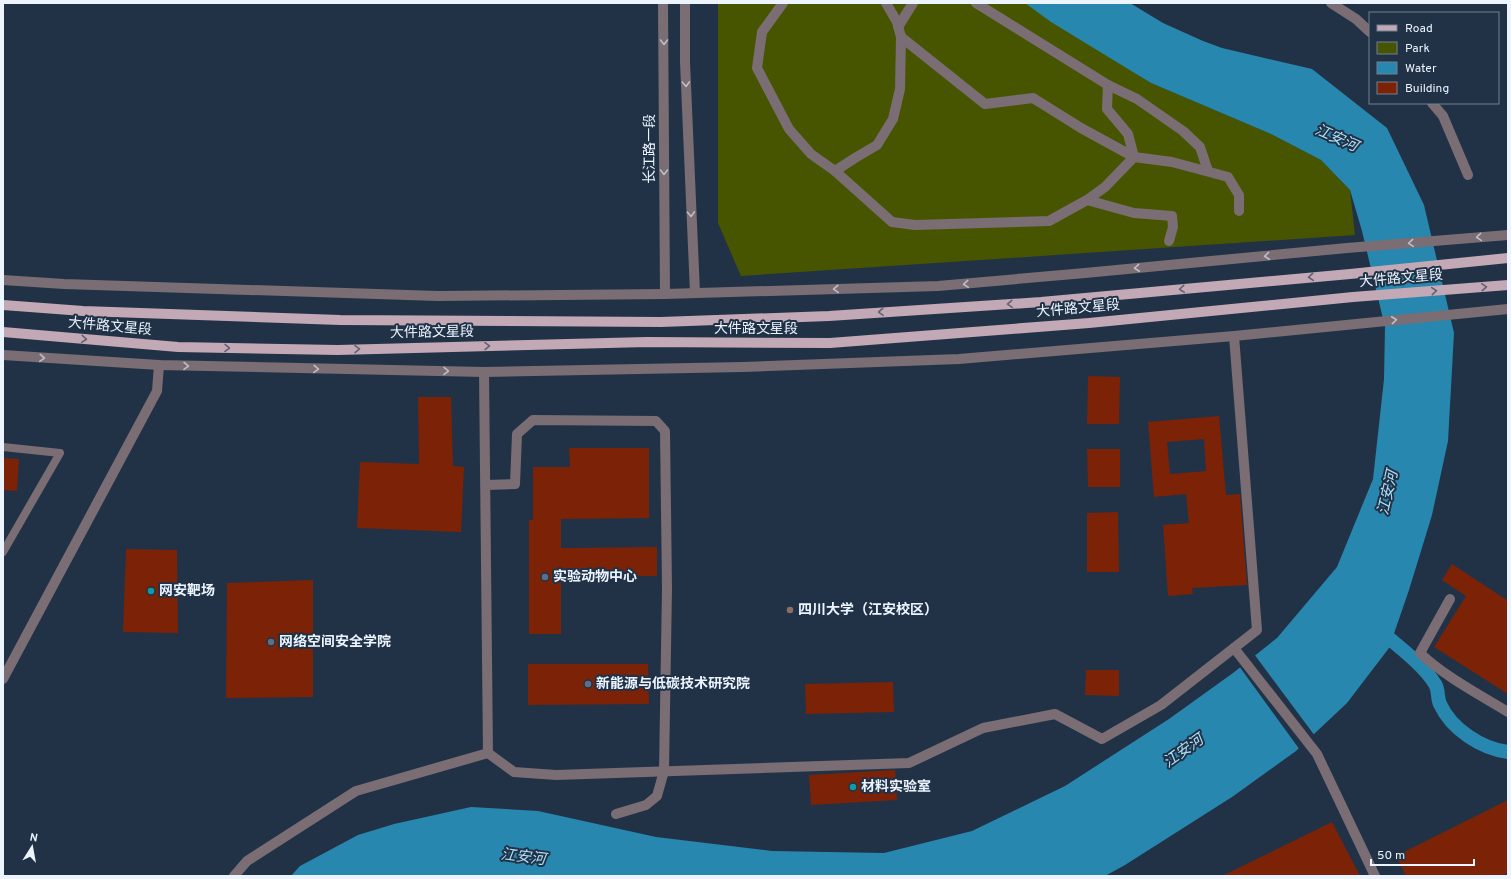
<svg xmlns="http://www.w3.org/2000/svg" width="1511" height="879" viewBox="0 0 1511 879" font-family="Overpass,'Noto Sans SC',sans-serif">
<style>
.green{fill:#475500}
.water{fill:#2887ae}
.pier{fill:#213247}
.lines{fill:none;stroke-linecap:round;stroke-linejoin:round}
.canal{stroke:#2887ae;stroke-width:14}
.building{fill:#7c2207;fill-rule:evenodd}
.service{stroke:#7a6d74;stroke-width:8}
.minor{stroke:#7a6d74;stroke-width:10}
.tertiary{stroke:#7a6d74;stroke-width:10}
.primary{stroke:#c3a8b6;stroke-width:10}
.oneway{stroke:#bebec7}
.oneway2{stroke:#626173}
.service-dot{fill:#5c6f8a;stroke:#213247;stroke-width:1.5}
.culture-dot{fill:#0f9aa8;stroke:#213247;stroke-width:1.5}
.education-dot{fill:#8d6e63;stroke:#213247;stroke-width:1.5}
.labels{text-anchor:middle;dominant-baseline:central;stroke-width:4;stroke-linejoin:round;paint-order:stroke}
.street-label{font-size:14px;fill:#ebf4ff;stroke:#213247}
.poi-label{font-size:14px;font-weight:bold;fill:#ebf4ff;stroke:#213247;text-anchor:start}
.water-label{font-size:15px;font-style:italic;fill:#ade0fa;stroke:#213247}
</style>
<rect width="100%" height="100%" fill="#213247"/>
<!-- green -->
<polygon class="green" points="718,3 1028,3 1151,83 1271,134 1321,160 1350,190 1355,235 741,276 718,223"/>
<!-- water -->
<polygon class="water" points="1025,3 1130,3 1163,23 1203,41 1222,48 1312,69 1387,128 1424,205 1454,333 1448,441 1432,515 1409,590 1389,648 1347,703 1296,751 1232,797 1125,865 1105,876 291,876 300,866 358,835 394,824 471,807 538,811 656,837 772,851 884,853 972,831 1065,786 1169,719 1233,673 1277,638 1337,567 1373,479 1384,379 1385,327 1362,231 1350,190 1321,160 1271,134 1151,83 1051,22"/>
<!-- pier -->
<polygon class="pier" points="1254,654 1315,736 1300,750 1239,666"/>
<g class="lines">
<!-- canal -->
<path class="canal" d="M1377,628C1395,644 1423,664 1435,684C1439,690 1437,698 1440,704C1451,729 1482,749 1508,752"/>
</g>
<!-- building -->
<g class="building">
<polygon points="1088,376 1120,377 1119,424 1087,424"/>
<polygon points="418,397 451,397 453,466 464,467 461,532 357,528 360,462 419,464"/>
<path d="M1219,416L1226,495L1240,494L1247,585L1192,588L1193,594L1168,596L1163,525L1189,523L1186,494L1154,497L1148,422ZM1204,439L1206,471L1170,474L1167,442Z"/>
<polygon points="569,448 649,448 649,518 561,519 561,548 657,547 657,576 561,577 561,634 529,634 529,520 533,520 533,467 570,467"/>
<polygon points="1087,449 1120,449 1120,487 1088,487"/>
<polygon points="3,458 19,459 17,491 3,490"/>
<polygon points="1118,512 1119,572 1087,572 1087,513"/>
<polygon points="126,549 177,550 178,633 123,632"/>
<polygon points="1452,564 1508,601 1508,694 1434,647 1466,596 1442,580"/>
<polygon points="313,580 313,697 226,698 227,583"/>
<polygon points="528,664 648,664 649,704 528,705"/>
<polygon points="1086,670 1119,670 1119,696 1085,695"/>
<polygon points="893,682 894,712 806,714 805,684"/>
<polygon points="895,770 897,800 811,805 809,775"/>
<polygon points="1508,800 1508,873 1501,876 1406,876 1396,856"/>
<polygon points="1332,822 1360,876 1222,876"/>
</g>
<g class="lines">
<!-- service -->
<polyline class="service" points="3,447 60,453 3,552"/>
<!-- minor -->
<g class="minor">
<polyline points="783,3 762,32 757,68 789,129 811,154 835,171 892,222 915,225 1049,221 1087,200 1105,187 1134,157 1172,162 1228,177 1239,195 1239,211"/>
<polyline points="976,3 1108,85 1107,109 1128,134 1134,157"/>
<polyline points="1331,3 1356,19 1370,32"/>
<polyline points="898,27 913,3"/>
<polyline points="901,37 985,104 1033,98 1081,128 1134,157"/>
<polyline points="1108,85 1137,99 1183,131 1200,147 1208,171"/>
<polyline points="1432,103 1443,116 1468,175"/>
<polyline points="835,171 855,158 877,145 893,119 900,89 901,37 897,22 886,3"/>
<polyline points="1087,200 1134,213 1172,216 1173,227 1169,241"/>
<polyline points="486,485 515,484 517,434 533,420 656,421 665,431 667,588 664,771 657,796 646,805 616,814"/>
<path d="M1450,599L1420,653C1444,676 1480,695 1508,712"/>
<polyline points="1234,648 1317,754 1375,876"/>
<polyline points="3,679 157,391 159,365"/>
<polyline points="488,753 514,772 556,775 909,763 983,728 1055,714 1102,739 1161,705 1257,630 1234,336"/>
<polyline points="234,876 247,861 356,791 488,753 484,372"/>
</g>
<!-- tertiary -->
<g class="tertiary">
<polyline points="663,3 665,294"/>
<polyline points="685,3 685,62 695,293"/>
<polyline points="3,280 64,284 438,296 665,294 938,286 1085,273 1347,248 1508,235"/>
<polyline points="3,355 159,365 484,372 743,367 959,359 1234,336 1508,309"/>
</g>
<!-- primary -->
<g class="primary">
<polyline points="3,305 83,311 340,320 661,322 829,316 1041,302 1350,274 1508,258"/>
<polyline points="3,332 178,347 338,350 647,342 830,343 1089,323 1353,297 1508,285"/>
</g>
</g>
<!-- one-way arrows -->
<defs><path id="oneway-chevron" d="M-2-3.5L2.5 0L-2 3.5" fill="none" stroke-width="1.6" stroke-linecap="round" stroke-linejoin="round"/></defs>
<g class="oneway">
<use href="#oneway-chevron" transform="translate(664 42) rotate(90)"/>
<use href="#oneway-chevron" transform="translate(686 84) rotate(87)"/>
<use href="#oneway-chevron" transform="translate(664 172) rotate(90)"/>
<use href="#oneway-chevron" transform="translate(691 214) rotate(87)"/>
<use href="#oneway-chevron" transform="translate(1479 237) rotate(175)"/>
<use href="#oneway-chevron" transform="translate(1411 243) rotate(175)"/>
<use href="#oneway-chevron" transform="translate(1267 256) rotate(174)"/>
<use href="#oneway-chevron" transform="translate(1137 268) rotate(174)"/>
<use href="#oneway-chevron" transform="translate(966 284) rotate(175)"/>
<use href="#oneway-chevron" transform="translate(836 289) rotate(178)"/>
<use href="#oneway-chevron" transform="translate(1394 320) rotate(-6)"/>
<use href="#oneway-chevron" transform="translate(42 358) rotate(4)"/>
<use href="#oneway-chevron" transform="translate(186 366) rotate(1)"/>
<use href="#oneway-chevron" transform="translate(316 369) rotate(1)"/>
<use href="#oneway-chevron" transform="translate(446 371) rotate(1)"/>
</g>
<g class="oneway2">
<use href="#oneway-chevron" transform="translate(1311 277) rotate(175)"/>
<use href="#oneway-chevron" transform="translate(1484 287) rotate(-4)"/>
<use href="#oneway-chevron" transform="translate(1182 289) rotate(175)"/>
<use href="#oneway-chevron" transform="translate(1434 291) rotate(-5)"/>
<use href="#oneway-chevron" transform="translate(1010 304) rotate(176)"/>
<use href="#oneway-chevron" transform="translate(881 312) rotate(176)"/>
<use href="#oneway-chevron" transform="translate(84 339) rotate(5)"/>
<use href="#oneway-chevron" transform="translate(487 346) rotate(-1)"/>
<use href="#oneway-chevron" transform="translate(227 348) rotate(1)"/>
<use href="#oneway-chevron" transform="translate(357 349) rotate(-1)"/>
</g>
<!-- markers -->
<g class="service-dot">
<circle cx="545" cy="577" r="4"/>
<circle cx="271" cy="642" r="4"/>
<circle cx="588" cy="684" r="4"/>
</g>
<g class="culture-dot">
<circle cx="151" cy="591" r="4"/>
<circle cx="853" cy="787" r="4"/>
</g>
<circle class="education-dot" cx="790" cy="610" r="4"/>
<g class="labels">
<!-- street labels -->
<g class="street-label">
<text transform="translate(650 149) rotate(-90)">长江路一段</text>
<text transform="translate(1401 279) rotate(-5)">大件路文星段</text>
<text transform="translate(1078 309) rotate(-5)">大件路文星段</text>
<text transform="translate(110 327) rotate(5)">大件路文星段</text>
<text x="756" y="329">大件路文星段</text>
<text transform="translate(432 333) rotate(-1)">大件路文星段</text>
</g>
<!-- poi labels -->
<g class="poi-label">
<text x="553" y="577">实验动物中心</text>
<text x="159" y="591">网安靶场</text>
<text x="798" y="610">四川大学（江安校区）</text>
<text x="279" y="642">网络空间安全学院</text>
<text x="596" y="684">新能源与低碳技术研究院</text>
<text x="861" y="787">材料实验室</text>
</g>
<!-- water labels -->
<g class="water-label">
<text transform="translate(1336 139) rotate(24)">江安河</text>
<text transform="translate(1389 493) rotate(-77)">江安河</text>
<text transform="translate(1184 752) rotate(-36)">江安河</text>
<text transform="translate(523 858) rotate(7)">江安河</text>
</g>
</g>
<!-- border -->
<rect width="1511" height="879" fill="none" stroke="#ebf4ff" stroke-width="8"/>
<!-- legend -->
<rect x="1369" y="12" width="130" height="92" fill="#213247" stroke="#728091"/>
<rect x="1377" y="25" width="20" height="6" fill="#c3a8b6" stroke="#728091"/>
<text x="1405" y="32" font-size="12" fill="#ebf4ff">Road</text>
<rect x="1377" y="42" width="20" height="12" fill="#475500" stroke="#728091"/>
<text x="1405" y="52" font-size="12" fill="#ebf4ff">Park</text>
<rect x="1377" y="62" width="20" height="12" fill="#2887ae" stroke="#728091"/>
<text x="1405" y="72" font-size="12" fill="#ebf4ff">Water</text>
<rect x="1377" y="82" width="20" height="12" fill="#7c2207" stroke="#728091"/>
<text x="1405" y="92" font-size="12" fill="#ebf4ff">Building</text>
<!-- north arrow -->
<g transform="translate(32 847) rotate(11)" stroke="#213247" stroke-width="3" paint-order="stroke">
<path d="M0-3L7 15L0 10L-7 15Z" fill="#ebf4ff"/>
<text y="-6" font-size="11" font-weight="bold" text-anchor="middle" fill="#ebf4ff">N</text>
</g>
<!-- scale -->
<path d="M1371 859v6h103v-6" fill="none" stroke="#ebf4ff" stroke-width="2"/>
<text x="1377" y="859" font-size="12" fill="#ebf4ff" stroke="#213247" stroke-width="3" paint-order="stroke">50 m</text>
</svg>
